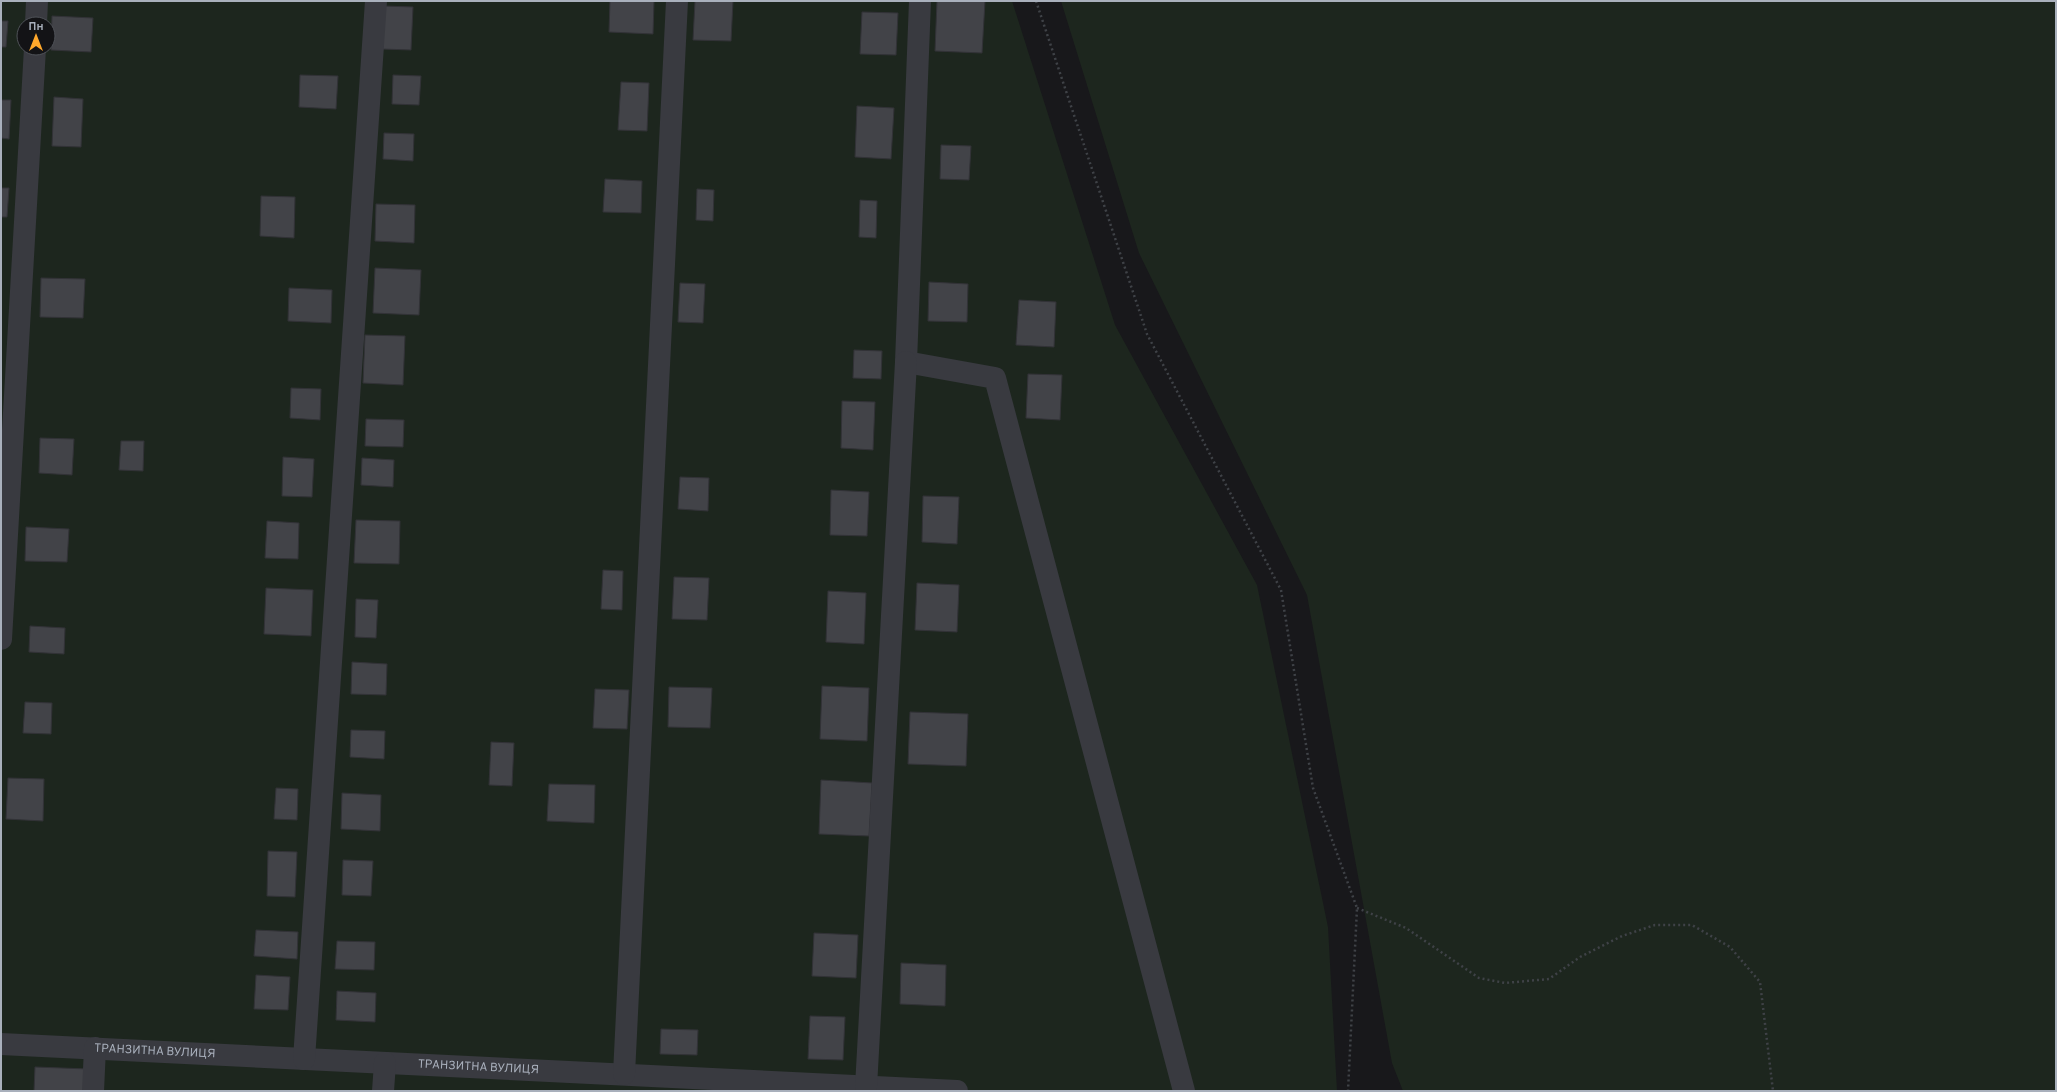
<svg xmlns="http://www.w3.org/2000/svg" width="2057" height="1092" viewBox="0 0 2057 1092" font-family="Overpass,sans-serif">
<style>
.green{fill:#1d261e;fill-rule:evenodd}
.building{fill:#424348;stroke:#323237}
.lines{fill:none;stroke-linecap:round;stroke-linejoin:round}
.path{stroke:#3f4247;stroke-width:2.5;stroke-dasharray:2 3;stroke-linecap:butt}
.minor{stroke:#393a40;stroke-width:22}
.labels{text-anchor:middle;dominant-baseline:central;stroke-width:3.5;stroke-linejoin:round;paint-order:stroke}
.street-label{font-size:12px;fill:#a9b0bc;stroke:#131316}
</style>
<rect width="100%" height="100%" fill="#18181b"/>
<!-- green -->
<g class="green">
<path d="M1,1H1012L1115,325L1257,585L1328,927L1337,1091H1ZM24,24H48V48H24Z"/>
<polygon points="1061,1 2056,1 2056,1091 1403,1091 1392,1063 1307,595 1139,253"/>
</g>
<!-- building -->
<g class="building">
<polygon points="610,1 654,1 653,34 609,32"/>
<polygon points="695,1 733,1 731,41 693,40"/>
<polygon points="937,1 985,1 982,53 935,51"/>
<polygon points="384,6 413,7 411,50 382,49"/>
<polygon points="862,12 898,13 896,55 860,54"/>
<polygon points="52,16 93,18 91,52 51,50"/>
<polygon points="1,21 8,21 6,47 1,47"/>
<polygon points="300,75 338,76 336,109 299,107"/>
<polygon points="393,75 421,76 419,105 392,104"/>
<polygon points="621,82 649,83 647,131 618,130"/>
<polygon points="54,97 83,99 81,147 52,146"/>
<polygon points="1,100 11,100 9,139 1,138"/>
<polygon points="857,106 894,108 891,159 855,157"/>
<polygon points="384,133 414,134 413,161 383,159"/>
<polygon points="941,145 971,146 969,180 940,179"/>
<polygon points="605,179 642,181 641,213 603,212"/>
<polygon points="1,188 9,188 7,217 1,217"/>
<polygon points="697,189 714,190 713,221 696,220"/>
<polygon points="261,196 295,197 294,238 260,236"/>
<polygon points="860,200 877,201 876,238 859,237"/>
<polygon points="376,204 415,205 414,243 375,241"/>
<polygon points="375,268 421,270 419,315 373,313"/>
<polygon points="41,278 85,279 83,318 40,317"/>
<polygon points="929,282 968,284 967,322 928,321"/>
<polygon points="680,283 705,284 703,323 678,322"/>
<polygon points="289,288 332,290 331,323 288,321"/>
<polygon points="1019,300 1056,302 1054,347 1016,345"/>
<polygon points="365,335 405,336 403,385 363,383"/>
<polygon points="854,350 882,351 881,379 853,378"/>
<polygon points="1028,374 1062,375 1060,420 1026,418"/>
<polygon points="291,388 321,389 320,420 290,418"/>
<polygon points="842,401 875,402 873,450 841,448"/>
<polygon points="366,419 404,420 403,447 365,446"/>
<polygon points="40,438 74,439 72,475 39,473"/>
<polygon points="121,441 144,441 143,471 119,470"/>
<polygon points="283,457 314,459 312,497 282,496"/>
<polygon points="362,458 394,460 393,487 361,485"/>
<polygon points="680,477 709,478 708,511 678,509"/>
<polygon points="831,490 869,492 867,536 830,535"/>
<polygon points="923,496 959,497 957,544 922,542"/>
<polygon points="356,520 400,521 399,564 354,563"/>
<polygon points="267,521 299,523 298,559 265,558"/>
<polygon points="26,527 69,529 67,562 25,561"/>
<polygon points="603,570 623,571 622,610 601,609"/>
<polygon points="674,577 709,578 707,620 672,619"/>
<polygon points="917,583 959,585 957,632 915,630"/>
<polygon points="266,588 313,590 311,636 264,634"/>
<polygon points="828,591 866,593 864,644 826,642"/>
<polygon points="356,599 378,600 376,638 355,637"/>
<polygon points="30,626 65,628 64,654 29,652"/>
<polygon points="352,662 387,664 386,695 351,694"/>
<polygon points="822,686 869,688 867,741 820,739"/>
<polygon points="669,687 712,688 710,728 668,727"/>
<polygon points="595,689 629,690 627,729 593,728"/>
<polygon points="25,702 52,703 51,734 23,733"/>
<polygon points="910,712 968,714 966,766 908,764"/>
<polygon points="351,730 385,731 384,759 350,757"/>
<polygon points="491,742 514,743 512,786 489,785"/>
<polygon points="8,778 44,779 43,821 6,819"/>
<polygon points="821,780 872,783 869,836 819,834"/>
<polygon points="549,784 595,785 594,823 547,821"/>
<polygon points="276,788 298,789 297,820 274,819"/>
<polygon points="342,793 381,795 380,831 341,829"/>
<polygon points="268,851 297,852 295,897 267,896"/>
<polygon points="343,860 373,861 371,896 342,895"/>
<polygon points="256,930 298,932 297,959 254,956"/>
<polygon points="814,933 858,935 856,978 812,976"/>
<polygon points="337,941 375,942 374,970 335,969"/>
<polygon points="901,963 946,965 945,1006 900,1004"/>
<polygon points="256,975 290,977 288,1010 254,1009"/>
<polygon points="337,991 376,993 375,1022 336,1020"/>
<polygon points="810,1016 845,1017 843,1060 808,1059"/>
<polygon points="661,1029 698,1030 697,1055 660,1054"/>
<polygon points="35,1067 88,1069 87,1091 34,1091"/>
</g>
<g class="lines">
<!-- path -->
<g class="path">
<polyline points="1036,1 1147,334 1281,590 1313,788 1357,908 1348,1091"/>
<polyline points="1357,908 1406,928 1479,978 1505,983 1549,979 1580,957 1622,936 1655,925 1692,925 1730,947 1760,982 1773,1091"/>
</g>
<!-- minor -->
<g class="minor">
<polyline points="920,1 906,362 995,378 1184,1091"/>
<polyline points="36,24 37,1"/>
<polyline points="1,639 35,48"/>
<path id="s1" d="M1,1044L957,1091"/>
<polyline points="304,1059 376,1"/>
<polyline points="624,1074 677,1"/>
<polyline points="866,1087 906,362"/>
<polyline points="93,1091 95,1048"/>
<polyline points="383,1091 385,1063"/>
</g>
</g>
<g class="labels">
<!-- street labels -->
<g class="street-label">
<text stroke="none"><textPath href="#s1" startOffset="154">ТРАНЗИТНА ВУЛИЦЯ</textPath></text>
<text stroke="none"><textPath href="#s1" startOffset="478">ТРАНЗИТНА ВУЛИЦЯ</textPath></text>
</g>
</g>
<!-- border -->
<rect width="2057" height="1092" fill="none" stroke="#a9b0bc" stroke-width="4"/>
<!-- north arrow -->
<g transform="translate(36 36)"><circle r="19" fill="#131316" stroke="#4f5258"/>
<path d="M0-3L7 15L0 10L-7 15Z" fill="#ffa82c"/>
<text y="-6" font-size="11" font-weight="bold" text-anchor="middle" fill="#a9b0bc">Пн</text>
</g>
</svg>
